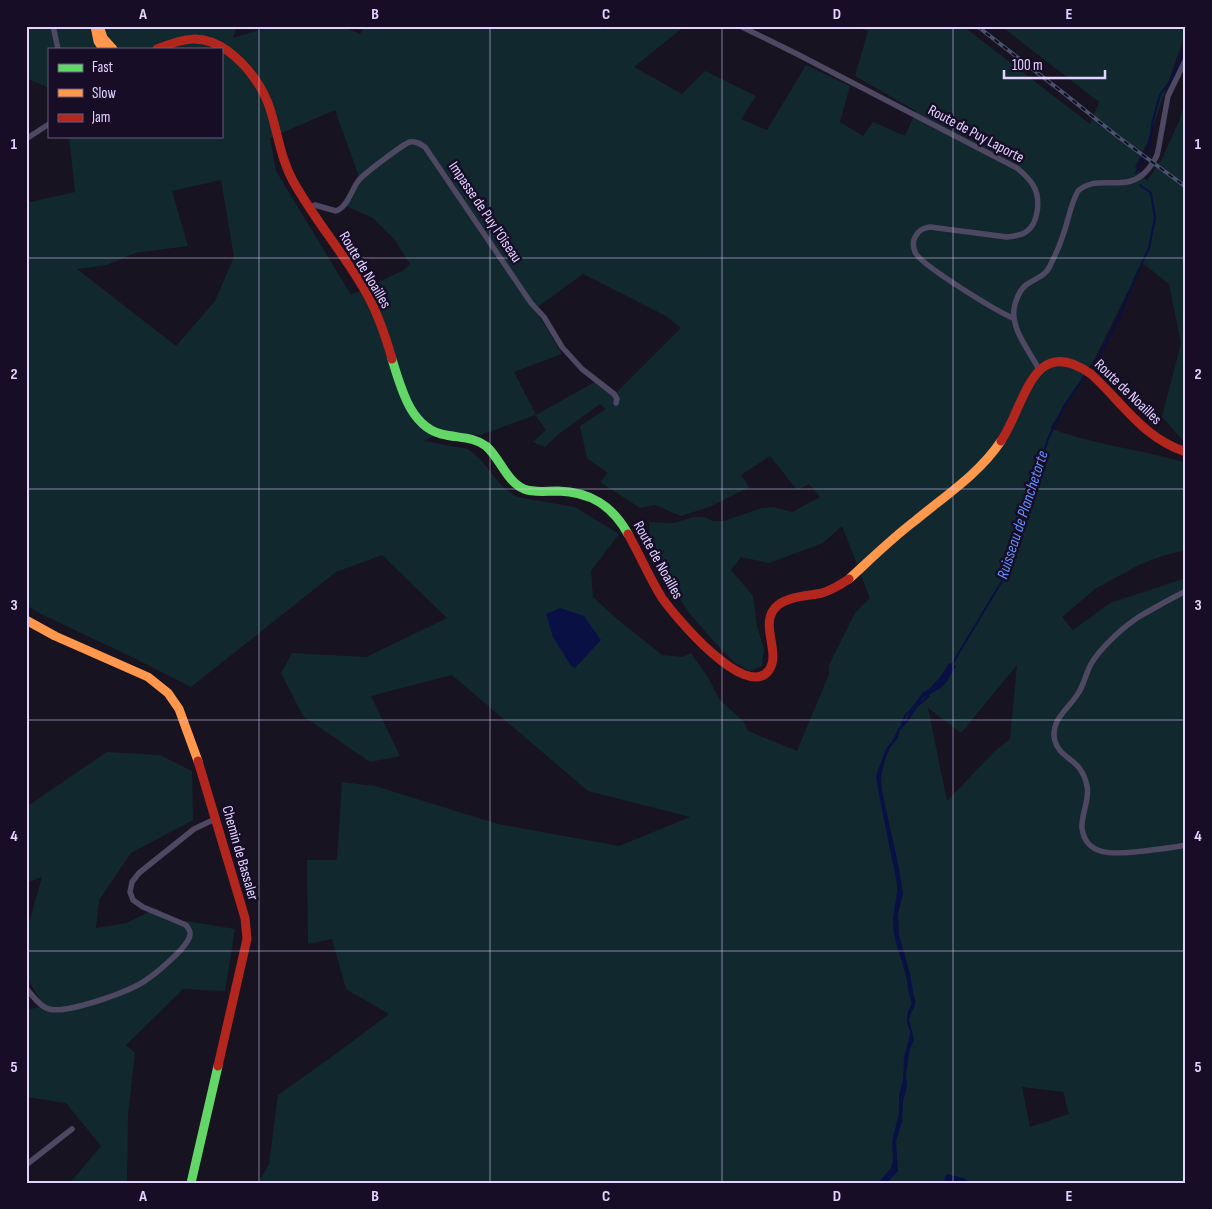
<svg xmlns="http://www.w3.org/2000/svg" width="1212" height="1209" viewBox="0 0 1212 1209" font-family="'Sofia Sans Condensed',sans-serif">
<style>
.green{fill:#11282f;fill-rule:evenodd}
.water{fill:#091043}
.lines{fill:none;stroke-linecap:round;stroke-linejoin:round}
.stream{stroke:#091043;stroke-width:2}
.street{stroke:#4e4862;stroke-width:5.5}
.fast{stroke:#63d668;stroke-width:9}
.slow{stroke:#ff974d;stroke-width:9}
.jam{stroke:#b3261e;stroke-width:9}
.rail-casing{stroke:#48546d;stroke-width:4}
.rail{stroke:#170d27;stroke-width:2;stroke-dasharray:5.5;stroke-linecap:butt}
.grid{fill:none;stroke:#e2d3ff;stroke-width:1;stroke-opacity:0.55}
.labels{text-anchor:middle;dominant-baseline:central;stroke-width:5;stroke-linejoin:round;paint-order:stroke}
.street-label{font-size:15px;fill:#e2d3ff;stroke:#170d27}
.water-label{font-size:16px;font-style:italic;fill:#6192ff;stroke:#170d27}
.neatline{fill:none;stroke:#e2d3ff;stroke-width:2}
.grid-label{font-size:16px;text-anchor:middle;font-weight:bold;fill:#e2d3ff}
</style>
<rect width="100%" height="100%" fill="#181321"/>
<!-- green -->
<g class="green">
<path d="M26,26H237L233,38L273,26H331L344,27L360,34L365,26H598L604,30L606,26H685L634,67L682,94L705,71L756,96L741,119L767,130L806,65L850,86L840,122L863,136L873,122L905,136L916,111L855,76L868,31L853,26H963L1090,124L1099,102L1001,26H1186V31L1183,40L1148,141L1135,167L1147,181L1163,157L1179,121L1186,98V444L1162,417L1181,343L1169,284L1142,263L1094,360L1050,428C1093,445 1141,449 1186,463V550L1162,556L1139,565L1095,589L1062,617L1073,630L1110,603L1186,578V1183H258L269,1164L278,1095L337,1053L389,1014L346,989L332,939L308,944L307,860H337L342,782L375,786L498,824L619,846L690,817L588,791L452,675L371,696L400,756L370,762L303,716L281,673L292,653L366,657L447,618L382,555L336,572L191,687L134,658L41,614L26,605V339L29,328L26,327V203L75,192L69,136H221V49H49V88L26,78ZM335,110L359,177L341,204L373,218L394,239L410,264L404,270L351,295L276,171L270,138ZM221,180L234,257L215,301L176,346L77,269L107,265L135,253L188,246L172,191ZM583,274L666,316L681,328L617,392L600,379L536,415L514,372L562,354L535,309ZM600,404L606,409L580,426L587,458L608,473L600,482L640,508L655,505L681,516L709,507L749,487L741,475L770,456L797,490L809,484L820,497L792,512L773,507L762,508L724,521H713L704,517H694L674,523L649,522L650,539L656,557L670,575L679,598L690,614L719,647L735,663L750,671L762,666L764,649L757,626L753,596L731,570L741,557L769,563L823,543L842,526L870,598L855,613L829,665V674L797,751L748,731L744,722L719,699L709,679L691,653L682,657L662,655L617,619L593,597L591,571L619,534L575,507L517,497L503,487L480,459L468,449L424,441L442,432L481,435L535,415L546,430L533,442L545,447L560,433ZM1017,665L1010,739L995,751L947,801L928,708L961,733ZM1022,1087L1063,1092L1069,1114L1030,1127Z"/>
<polygon points="107,752 160,755 192,771 193,820 131,853 99,900 96,928 127,923 156,908 173,919 235,929 225,991 183,989 126,1045 135,1053 128,1115 127,1179 125,1183 70,1183 101,1146 66,1103 26,1097 26,1010 44,1006 26,977 26,933 42,877 26,883 26,807"/>
</g>
<!-- water -->
<g class="water">
<polygon points="560,608 584,616 601,640 575,668 571,666 553,637 546,614"/>
<path d="M949,663L956,666L946,683L939,689L922,699L908,722L900,730L897,739L890,748L885,760L881,777L882,791L898,863L903,894L898,914L899,935L910,974L915,1003L914,1008L910,1013L909,1019L914,1040L910,1049L906,1074L907,1087L903,1101L902,1121L896,1141L898,1171L887,1183H878L891,1168L893,1160L892,1142L899,1113V1095L903,1080L904,1057L910,1035V1030L907,1024V1014L912,1003C908,994 908,985 906,976C902,958 893,941 893,922C893,909 898,897 897,884L880,800L876,777L878,770L886,749L893,740L899,727L906,720L910,710L923,692L929,689L941,676Z"/>
<polygon points="947,1174 963,1178 972,1183 946,1183 944,1179"/>
</g>
<g class="lines">
<!-- stream -->
<g class="stream">
<polyline points="1136,173 1149,147 1153,120 1160,95 1173,77 1186,45"/>
<polyline points="1093,366 1101,353 1118,320 1135,278 1149,248 1155,218 1151,193 1140,185"/>
<polyline points="951,666 1005,576 1048,439 1064,406 1085,375"/>
<polyline points="916,707 929,696"/>
<polyline points="902,724 906,714 912,710"/>
<path d="M909,1016C910,1008 918,1005 912,996"/>
</g>
<!-- street -->
<g class="street">
<polyline points="53,26 58,49"/>
<path d="M740,26L797,54L1017,168C1023,173 1029,178 1033,185C1041,198 1039,223 1026,232C1020,236 1013,236 1007,237L930,227C923,228 919,230 915,237C913,241 913,247 915,252C919,264 998,312 1013,318"/>
<polyline points="26,139 49,124"/>
<path d="M309,208L315,205L336,211C348,207 351,190 359,180C364,174 403,144 410,142C416,141 420,144 425,147L531,303L544,317L562,347L582,369L614,394L617,399L616,403"/>
<path d="M1039,369L1036,364C1026,346 1007,323 1016,301C1018,295 1021,289 1026,285C1035,278 1045,277 1050,266C1054,257 1059,248 1062,238C1068,223 1070,205 1078,191C1098,172 1128,196 1149,168C1153,163 1157,158 1158,151L1168,96L1186,59"/>
<path d="M1186,591C1174,597 1161,604 1149,611C1144,614 1138,617 1133,621C1120,630 1099,650 1091,664C1086,673 1084,684 1079,692C1070,708 1049,720 1055,741C1058,754 1073,759 1080,769C1084,775 1086,780 1087,786C1090,800 1081,814 1082,828C1086,860 1121,853 1144,851C1158,849 1172,848 1186,845"/>
<path d="M26,988C32,995 40,1007 49,1009C66,1014 121,994 138,985C150,979 188,948 190,935C191,931 188,928 186,925L143,907L133,900L130,892L132,882L139,873L194,829L215,819"/>
<polyline points="26,1165 72,1129"/>
</g>
<!-- fast -->
<g class="fast">
<path d="M392,359C401,388 411,430 446,435C460,438 474,437 486,446C500,458 506,481 524,489C534,493 546,491 558,491C590,492 612,505 628,534"/>
<polyline points="191,1183 218,1066"/>
</g>
<!-- slow -->
<g class="slow">
<polyline points="95,26 98,41 103,49"/>
<polyline points="99,26 103,38 113,49"/>
<path d="M849,579C871,559 892,538 916,520C946,495 979,474 1001,441"/>
<polyline points="26,620 55,636 148,677 168,693 179,709 198,761"/>
</g>
<!-- jam -->
<g class="jam">
<path d="M157,49C184,38 202,33 228,51C248,66 264,88 271,112C278,135 281,159 293,181C314,219 342,251 364,289C377,311 385,334 392,359"/>
<path d="M1001,441C1025,406 1032,332 1091,374C1123,403 1143,438 1186,452"/>
<path d="M628,534C640,555 649,577 662,598C674,615 746,702 769,670C782,652 757,622 778,605C790,596 808,596 822,593C832,590 840,585 849,579"/>
<polyline points="198,761 245,918 247,939 218,1066"/>
</g>
<!-- rail casing -->
<g class="rail-casing">
<polyline id="rail" points="977,26 1066,95 1117,136 1186,187"/>
</g>
<!-- rail -->
<use href="#rail" class="rail"/>
</g>
<!-- grid -->
<path class="grid" d="M259,26V1183M490,26V1183M722,26V1183M953,26V1183M26,258H1186M26,489H1186M26,720H1186M26,951H1186"/>
<g class="labels">
<!-- street labels -->
<g class="street-label">
<text transform="translate(976 134) rotate(28)">Route de Puy Laporte</text>
<text transform="translate(485 212) rotate(56)">Impasse de Puy l'Oiseau</text>
<text transform="translate(365 270) rotate(59)">Route de Noailles</text>
<text transform="translate(1128 392) rotate(44)">Route de Noailles</text>
<text transform="translate(658 560) rotate(61)">Route de Noailles</text>
<text transform="translate(240 853) rotate(74)">Chemin de Bassaler</text>
</g>
<!-- water labels -->
<g class="water-label">
<text transform="translate(1023 515) rotate(-72)">Ruisseau de Planchetorte</text>
</g>
</g>
<!-- border -->
<rect width="1212" height="1209" fill="none" stroke="#170d27" stroke-width="55"/>
<!-- legend -->
<rect x="48" y="48" width="175" height="90" fill="#170d27" stroke="#685c7d"/>
<rect x="58" y="64" width="25" height="8" fill="#63d668" stroke="#685c7d"/>
<text x="92" y="72" font-size="15" fill="#e2d3ff">Fast</text>
<rect x="58" y="89" width="25" height="8" fill="#ff974d" stroke="#685c7d"/>
<text x="92" y="98" font-size="15" fill="#e2d3ff">Slow</text>
<rect x="58" y="114" width="25" height="8" fill="#b3261e" stroke="#685c7d"/>
<text x="92" y="122" font-size="15" fill="#e2d3ff">Jam</text>
<!-- scale -->
<path d="M1004 70v8h101v-8" fill="none" stroke="#e2d3ff" stroke-width="2.5"/>
<text x="1012" y="70" font-size="15" fill="#e2d3ff" stroke="#170d27" stroke-width="4" paint-order="stroke">100 m</text>
<rect x="28" y="28" width="1156" height="1154" class="neatline"/>
<g class="grid-label">
<text x="143" y="19">A</text>
<text x="375" y="19">B</text>
<text x="606" y="19">C</text>
<text x="837" y="19">D</text>
<text x="1069" y="19">E</text>
<text x="14" y="149">1</text>
<text x="1198" y="149">1</text>
<text x="14" y="379">2</text>
<text x="1198" y="379">2</text>
<text x="14" y="610">3</text>
<text x="1198" y="610">3</text>
<text x="14" y="841">4</text>
<text x="1198" y="841">4</text>
<text x="14" y="1072">5</text>
<text x="1198" y="1072">5</text>
<text x="143" y="1201">A</text>
<text x="375" y="1201">B</text>
<text x="606" y="1201">C</text>
<text x="837" y="1201">D</text>
<text x="1069" y="1201">E</text>
</g>
</svg>
